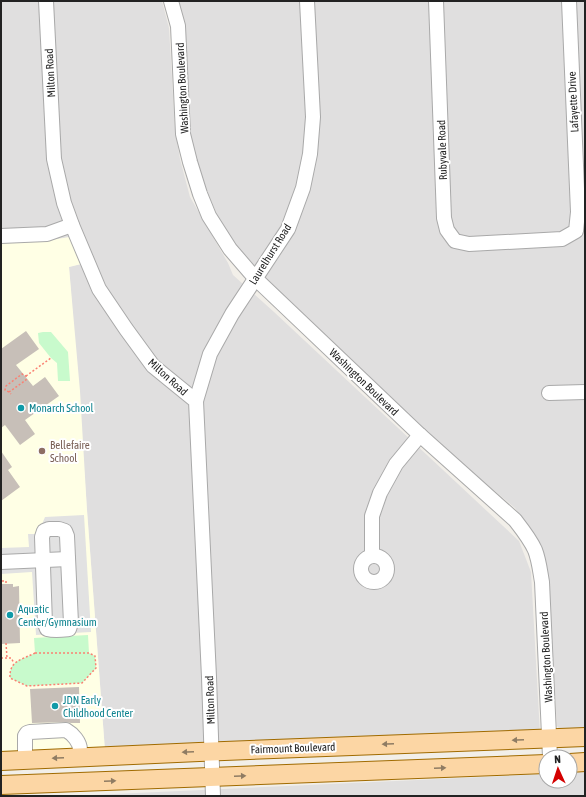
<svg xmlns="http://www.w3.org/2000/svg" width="586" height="797" viewBox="0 0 586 797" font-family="'Asap Condensed',sans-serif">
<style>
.residential{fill:#e0dfdf}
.education{fill:#ffffe5}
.park{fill:#c8facc}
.parking{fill:#e2e2e2}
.building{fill:#c7bfb8}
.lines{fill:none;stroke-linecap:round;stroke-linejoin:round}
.minor-casing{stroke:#a9a9a9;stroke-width:16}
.major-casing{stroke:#a06b00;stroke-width:20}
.path{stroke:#fa8072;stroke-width:1.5;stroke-dasharray:2 2;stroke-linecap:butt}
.minor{stroke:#fff;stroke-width:14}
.major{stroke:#fcd6a4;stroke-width:18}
.oneway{fill:#8f7c63}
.culture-dot{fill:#0f9aa8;stroke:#fff;stroke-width:1.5}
.education-dot{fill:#8d6e63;stroke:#fff;stroke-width:1.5}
.labels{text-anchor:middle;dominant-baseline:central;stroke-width:4;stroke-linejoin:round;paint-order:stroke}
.street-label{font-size:11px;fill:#222;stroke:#fff}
.culture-label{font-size:11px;fill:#0d838f;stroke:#fff;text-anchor:start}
.education-label{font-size:11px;fill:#785e54;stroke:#fff;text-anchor:start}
</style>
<rect width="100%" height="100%" fill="#f2efe9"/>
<!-- residential -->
<g class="residential">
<polygon points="1,1 162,1 169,28 175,129 180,159 190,197 228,263 233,275 274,312 519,541 531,572 540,734 105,751 69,267 81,264 70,237 51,240 1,243"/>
<polygon points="179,1 585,1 585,733 564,734 557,726 548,578 537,541 515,508 459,461 271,288 243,255 221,224 202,179 191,138 186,79 185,26"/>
<polygon points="585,772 585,796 71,796 546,774 546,781 570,781 570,773"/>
</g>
<!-- education -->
<polygon class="education" points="70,237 81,264 69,267 80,391 87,511 105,751 1,756 1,243 51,240"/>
<!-- park -->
<g class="park">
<polygon points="43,332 51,332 68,352 70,381 58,381 57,363 51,358 39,343 38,333"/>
<path d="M88,635L89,653L95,656L96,668L82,683L27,686L10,678C9,661 21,660 35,653L34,638Z"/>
</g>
<!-- parking -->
<polygon class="parking" points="84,515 91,632 36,635 32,572 1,574 1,548 29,547 28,534 38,534 45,517"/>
<!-- building -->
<g class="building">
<polygon points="26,331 39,349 16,365 33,386 45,377 59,396 25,420 35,434 20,445 5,425 1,428 1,349"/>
<polygon points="1,451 12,467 8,470 20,487 1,501"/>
<polygon points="2,584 13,584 13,587 19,586 20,643 1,644"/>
<polygon points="79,687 80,723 71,723 66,722 32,723 30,689"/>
</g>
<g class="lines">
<!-- minor casing -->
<g class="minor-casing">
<g id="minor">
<polyline points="46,1 54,159 64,203 72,225 99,289 126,329 153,366 196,401 209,677 213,796"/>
<path d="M171,1L178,26L183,134L190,162L200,194L209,216L230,249L255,278L420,435L515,520C522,529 530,539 535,550C539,560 540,571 542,582L550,757"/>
<polyline points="436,1 444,218 447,230 455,241 469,244 562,239 576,231 578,212 569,1"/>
<polyline points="1,236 47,234 72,225"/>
<polyline points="549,393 585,392"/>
<polyline points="196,401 210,354 232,314 288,229 303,188 310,154 313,117 307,1"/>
<path d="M49,529H59L65,531L67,536L71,623L69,629C61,630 55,631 47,629L45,624L42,537L44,531Z"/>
<polyline points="372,556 372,516 380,493 396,464 420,435"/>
<circle cx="374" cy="569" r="13"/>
<polyline points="1,562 68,559"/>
<path d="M25,760V736L27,733L30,732L66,730C73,734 80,742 80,750C81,752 79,755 79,757"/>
</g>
</g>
<!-- major casing -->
<g class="major-casing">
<g id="major">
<polyline points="1,761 199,752 585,737"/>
<polyline points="570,763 585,762"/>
<polyline points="1,785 546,764"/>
</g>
</g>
<!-- path -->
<g class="path">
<polyline points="26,376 51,358"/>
<polyline points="9,392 5,390 6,386 22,374 26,376 26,380 9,392 11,394"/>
<polyline points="1,578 1,581 6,581 6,584"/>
<polyline points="6,643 7,658"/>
<path d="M35,653H89L95,656L96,668L82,683L27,686L10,678C9,661 21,660 35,653Z"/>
<polyline points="1,658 11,658 14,663"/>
</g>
<!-- minor -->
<use href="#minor" class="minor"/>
<!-- major -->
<use href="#major" class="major"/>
</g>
<!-- one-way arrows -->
<defs><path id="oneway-solid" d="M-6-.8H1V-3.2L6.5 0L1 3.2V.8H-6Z"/></defs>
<g class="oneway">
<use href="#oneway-solid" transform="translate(518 740) rotate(178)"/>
<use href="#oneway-solid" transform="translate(388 744) rotate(178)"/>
<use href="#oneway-solid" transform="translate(188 752) rotate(177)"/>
<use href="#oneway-solid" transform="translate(58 758) rotate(177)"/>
<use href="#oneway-solid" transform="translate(440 768) rotate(-2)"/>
<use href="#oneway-solid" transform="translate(240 776) rotate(-2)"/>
<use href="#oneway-solid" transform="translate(110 781) rotate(-2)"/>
</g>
<!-- markers -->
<g class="culture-dot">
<circle cx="21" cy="408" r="4"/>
<circle cx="10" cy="615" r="4"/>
<circle cx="55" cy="706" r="4"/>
</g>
<circle class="education-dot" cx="42" cy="451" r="4"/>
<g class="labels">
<!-- street labels -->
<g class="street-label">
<text transform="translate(50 73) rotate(-93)">Milton Road</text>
<text transform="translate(182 88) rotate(-93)">Washington Boulevard</text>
<text transform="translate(573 102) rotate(-93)">Lafayette Drive</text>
<text transform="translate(442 150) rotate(-92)">Rubyvale Road</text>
<text transform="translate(270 254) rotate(-58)">Laurelhurst Road</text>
<text transform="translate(168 377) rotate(42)">Milton Road</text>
<text transform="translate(364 382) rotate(44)">Washington Boulevard</text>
<text transform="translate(546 657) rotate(-93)">Washington Boulevard</text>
<text transform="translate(210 700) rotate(-92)">Milton Road</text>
<text transform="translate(293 748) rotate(-2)">Fairmount Boulevard</text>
</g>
<!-- culture labels -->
<g class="culture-label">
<text x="29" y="408">Monarch School</text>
<text x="18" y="609">Aquatic<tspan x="18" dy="13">Center/Gymnasium</tspan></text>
<text x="63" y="700">JDN Early<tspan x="63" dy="13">Childhood Center</tspan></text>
</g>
<!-- education labels -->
<g class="education-label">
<text x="50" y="445">Bellefaire<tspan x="50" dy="13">School</tspan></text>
</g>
</g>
<!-- border -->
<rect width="586" height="797" fill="none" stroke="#222222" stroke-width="4"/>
<!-- north arrow -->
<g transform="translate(558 769) rotate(357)"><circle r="19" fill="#ffffff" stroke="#a7a7a7"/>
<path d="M0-3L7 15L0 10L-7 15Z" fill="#d40000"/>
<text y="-6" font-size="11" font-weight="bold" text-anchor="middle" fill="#222222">N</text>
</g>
</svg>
